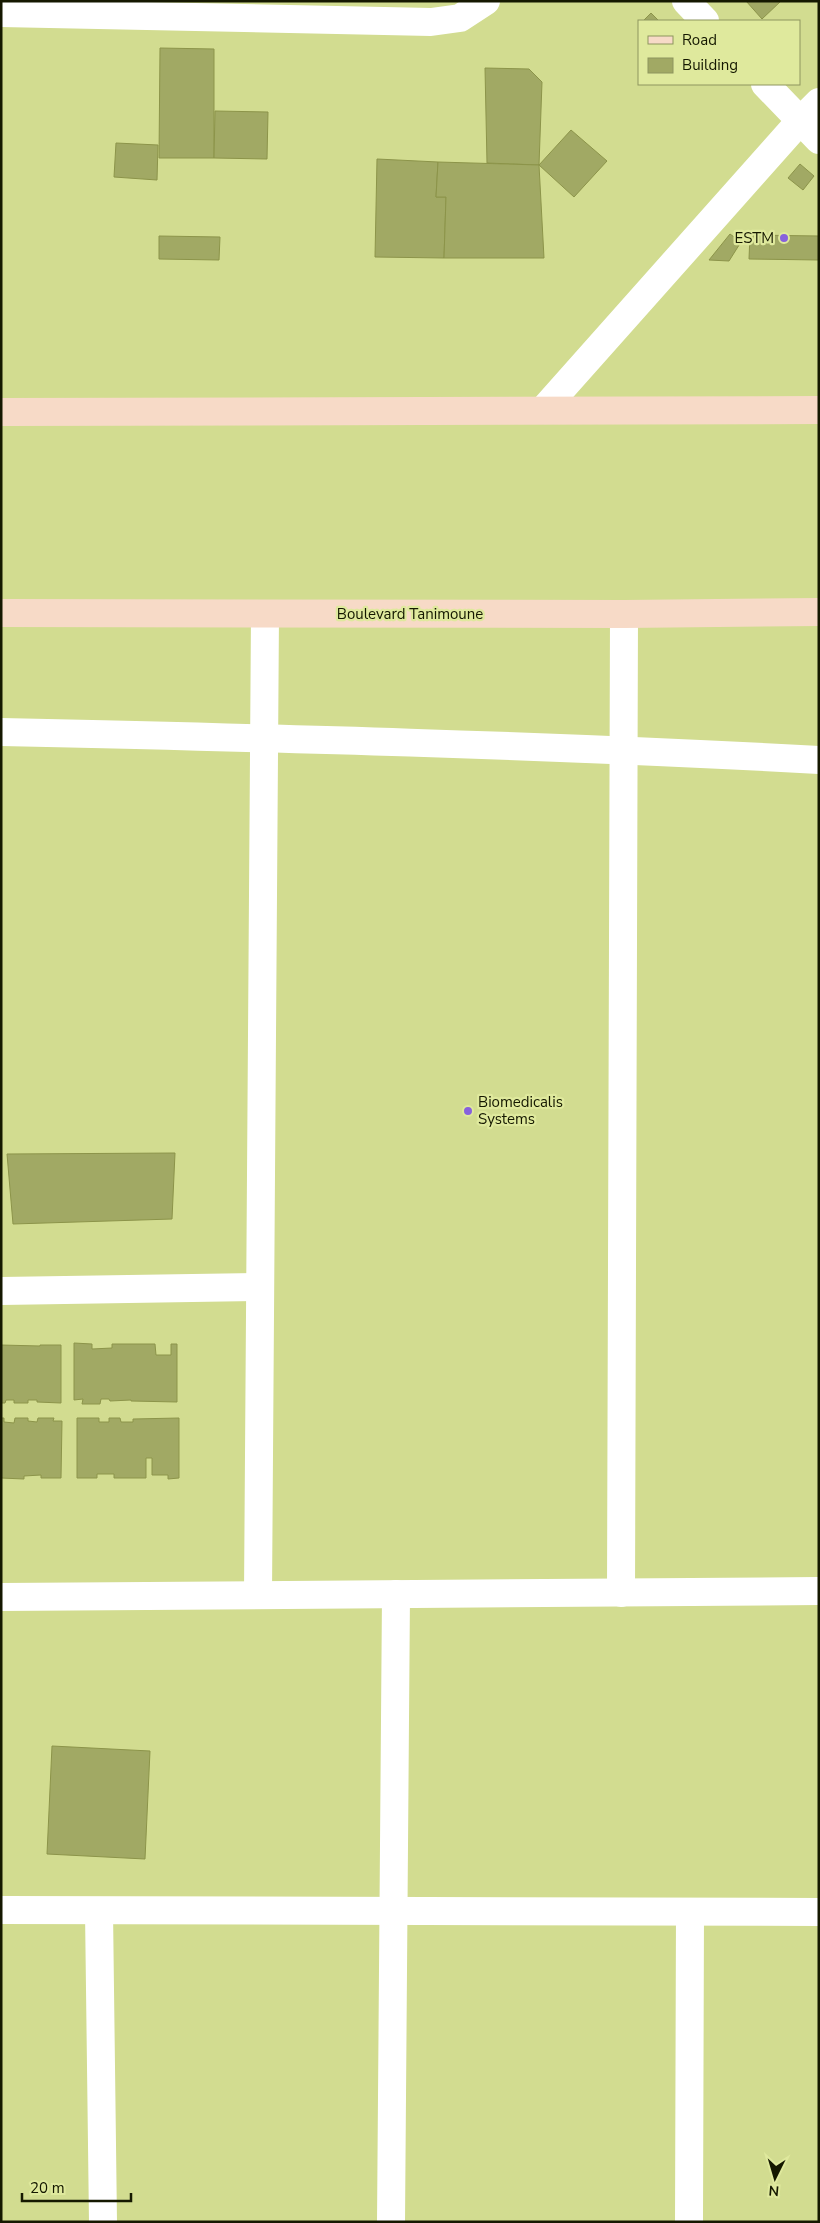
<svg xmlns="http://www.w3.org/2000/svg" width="820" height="2223" viewBox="0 0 820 2223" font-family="'Nunito Sans',sans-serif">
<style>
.building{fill:#a1a964;stroke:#8c944a}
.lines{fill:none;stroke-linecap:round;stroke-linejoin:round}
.minor{stroke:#fff;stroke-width:28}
.primary{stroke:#f7dac7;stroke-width:28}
.poi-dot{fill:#8761dc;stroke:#dfe99d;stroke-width:2}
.labels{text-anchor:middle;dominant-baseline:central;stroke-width:4.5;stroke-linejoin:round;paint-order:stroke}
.poi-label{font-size:15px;fill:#151800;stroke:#dfe99d;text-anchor:end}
.street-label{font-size:15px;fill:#151800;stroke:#dfe99d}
</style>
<rect width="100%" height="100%" fill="#d2dc90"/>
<!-- building -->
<g class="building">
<polygon points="746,1 781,1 762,19"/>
<polygon points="651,13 659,21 643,21"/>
<polygon points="160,48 214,49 214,158 159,158"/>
<polygon points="485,68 529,69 542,82 539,165 487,163"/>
<polygon points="215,111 268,112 267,159 214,158"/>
<polygon points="571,130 607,161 574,197 539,165"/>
<polygon points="116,143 158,145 157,180 114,177"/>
<polygon points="377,159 438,162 436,197 446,197 444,258 375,257"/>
<polygon points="438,162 539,165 544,258 444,258 446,197 436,197"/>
<polygon points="800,164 814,176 803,190 788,178"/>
<polygon points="730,234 741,242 729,261 709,260"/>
<polygon points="750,235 819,236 819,260 749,259"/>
<polygon points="159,236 220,237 219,260 159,259"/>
<polygon points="175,1153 172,1219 13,1224 7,1154"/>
<polygon points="74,1343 92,1344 92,1349 112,1348 112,1344 155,1344 156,1355 171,1355 171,1344 177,1344 177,1402 131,1401 131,1400 110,1401 109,1399 101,1399 100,1404 82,1404 83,1399 74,1400"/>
<polygon points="1,1345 40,1346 40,1345 61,1345 61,1403 37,1402 37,1400 28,1400 28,1403 14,1403 14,1400 6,1400 5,1403 1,1403"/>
<polygon points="1,1418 4,1418 4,1422 14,1423 15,1418 28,1418 28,1421 37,1422 38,1418 54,1418 53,1421 62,1421 61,1478 41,1478 41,1475 24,1476 24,1479 1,1478"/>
<polygon points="77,1418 99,1418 99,1422 109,1422 109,1418 120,1418 121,1422 133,1422 133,1419 179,1418 179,1478 168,1479 168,1475 152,1475 152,1458 146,1458 146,1478 114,1478 114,1474 97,1474 97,1478 77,1478"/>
<polygon points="52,1746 150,1751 145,1859 47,1854"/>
</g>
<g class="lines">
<!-- minor -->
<g class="minor">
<polyline points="686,1 705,21"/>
<polyline points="1,13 431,22 460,18 486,1"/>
<polyline points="765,84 819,140"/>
<polyline points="543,410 800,121 819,102"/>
<path d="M1,732C274,738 546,745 819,760"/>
<polyline points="1,1291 260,1287"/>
<polyline points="621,1593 624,614"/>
<polyline points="258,1595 265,614"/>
<polyline points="1,1597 819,1591"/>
<polyline points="1,1910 819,1912"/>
<polyline points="99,1911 103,2222"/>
<polyline points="391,2222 396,1594"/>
<polyline points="689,2222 690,1912"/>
</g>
<!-- primary -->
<g class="primary">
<polyline points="1,412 819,410"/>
<polyline points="1,613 624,614 819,612"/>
</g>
</g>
<!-- markers -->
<g class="poi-dot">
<circle cx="784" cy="238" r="5"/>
<circle cx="468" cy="1111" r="5"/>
</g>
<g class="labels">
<!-- poi labels -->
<g class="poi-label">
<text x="774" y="238">ESTM</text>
<text x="478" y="1102" text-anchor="start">Biomedicalis<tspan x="478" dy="17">Systems</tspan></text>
</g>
<!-- street labels -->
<g class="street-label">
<text x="410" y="614">Boulevard Tanimoune</text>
</g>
</g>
<!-- border -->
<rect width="820" height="2223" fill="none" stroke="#151800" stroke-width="5"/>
<!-- legend -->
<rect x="638" y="20" width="162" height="65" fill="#dfe99d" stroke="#8e955e"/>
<rect x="648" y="36" width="25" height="8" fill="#f7dac7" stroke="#8e955e"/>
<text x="682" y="45" font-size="15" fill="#151800">Road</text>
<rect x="648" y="58" width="25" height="15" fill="#a1a964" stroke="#8e955e"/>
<text x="682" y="70" font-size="15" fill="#151800">Building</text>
<!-- north arrow -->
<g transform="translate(775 2178) rotate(185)" stroke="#dfe99d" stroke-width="4" paint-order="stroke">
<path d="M0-4L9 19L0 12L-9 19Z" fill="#151800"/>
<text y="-8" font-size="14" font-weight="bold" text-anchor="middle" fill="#151800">N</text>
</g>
<!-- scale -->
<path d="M22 2193v8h109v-8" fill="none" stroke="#151800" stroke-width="2.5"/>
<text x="30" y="2193" font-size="15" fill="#151800" stroke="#dfe99d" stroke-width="4" paint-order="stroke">20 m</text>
</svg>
